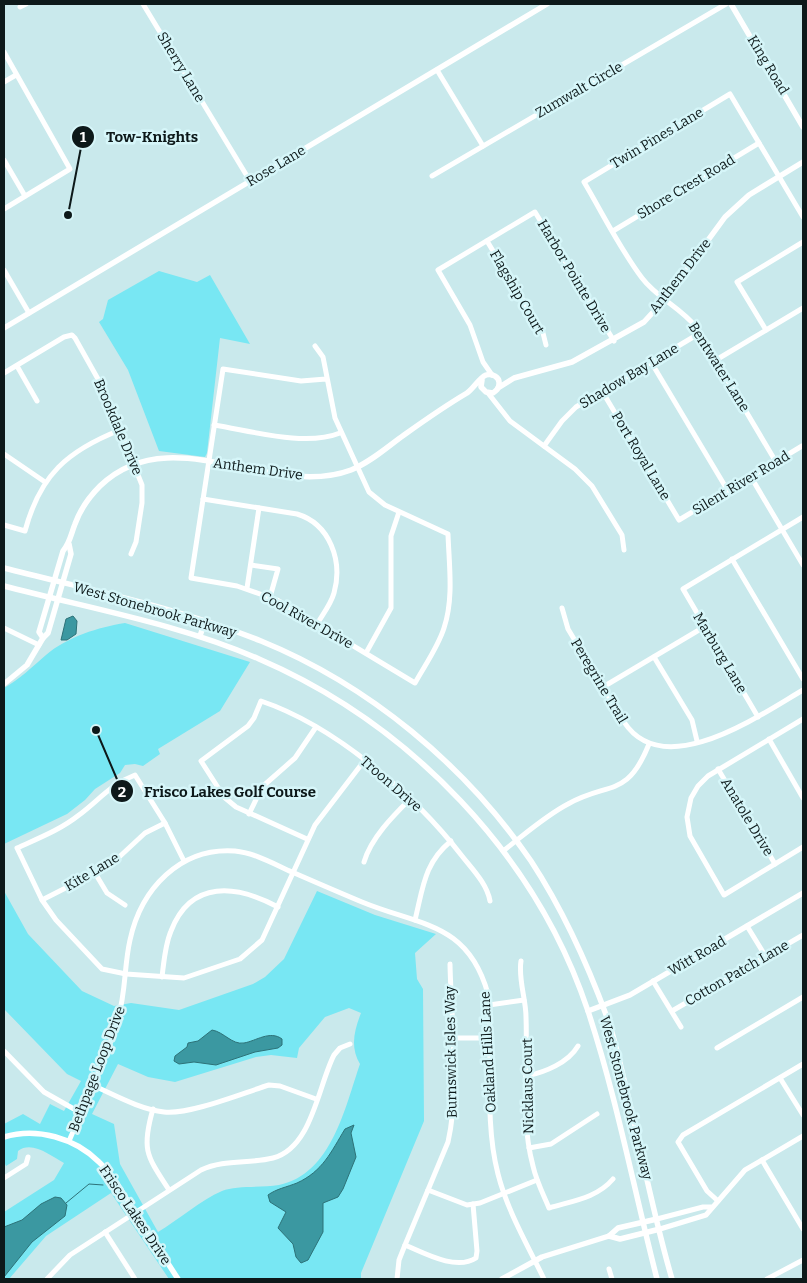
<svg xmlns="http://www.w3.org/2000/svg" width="807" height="1283" viewBox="0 0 807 1283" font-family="Bitter,serif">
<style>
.green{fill:#78e7f3;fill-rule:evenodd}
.water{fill:#3b98a1;stroke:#2d7278}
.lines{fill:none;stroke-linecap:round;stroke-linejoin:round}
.stream{stroke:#2d7278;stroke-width:1}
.minor{stroke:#fff;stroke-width:5}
.tertiary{stroke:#fff;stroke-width:5.5}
.labels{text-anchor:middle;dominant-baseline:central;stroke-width:5;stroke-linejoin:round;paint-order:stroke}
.street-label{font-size:14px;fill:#0d191a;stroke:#d6f6f9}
.leader{fill:none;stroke:#0d191a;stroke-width:2}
.callout-dot{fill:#0d191a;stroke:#d6f6f9;stroke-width:2}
.mark-label{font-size:15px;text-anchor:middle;font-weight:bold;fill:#fff}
.callout-label{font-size:15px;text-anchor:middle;font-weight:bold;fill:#0d191a;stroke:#d6f6f9;stroke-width:5;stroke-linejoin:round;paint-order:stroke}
</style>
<rect width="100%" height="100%" fill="#c9e9ec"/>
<!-- green -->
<g class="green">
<polygon points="159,271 197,282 210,275 250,344 220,338 207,453 205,457 159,451 128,370 99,322 103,319 108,300"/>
<path d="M125,623L250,662L220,711L158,749L160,754L143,766L135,764L125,765L120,773L95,789L85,800L67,814L4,844V688C20,679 32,667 46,655C67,637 99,627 125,623Z"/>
<path d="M4,891L28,934L82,991L114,1006L131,1003L179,1010L253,984L265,977L284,959L317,891L375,915L436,934L415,953L417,979L423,989L424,1121L361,1273V1279H169L111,1193L46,1236L9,1279H4V1212L54,1180L64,1163C51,1156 32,1140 18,1151L17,1159L6,1166L4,1162V1124L23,1114L40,1124L50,1104L64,1111L81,1081L67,1074L4,1009ZM349,1008L361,1013C354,1031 350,1047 360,1064C345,1107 332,1174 279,1185C262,1188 236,1185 222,1191C201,1200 178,1220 158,1232L120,1164L114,1124L92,1114L118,1064L148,1077L175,1082L256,1057L271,1055L297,1058L299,1048L325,1017Z"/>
</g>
<!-- water -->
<g class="water">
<polygon points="73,616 77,621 76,634 67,640 61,640 66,619"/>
<path d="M212,1030C224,1032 232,1045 244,1043C256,1041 270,1030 282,1039V1045L278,1048L255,1052L216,1065L194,1062L179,1064L174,1061L175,1056L187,1047L188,1043L198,1041Z"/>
<path d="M354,1125L351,1133L356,1157L343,1189L338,1197L323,1203V1232L308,1260L301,1263L296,1257L293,1244L278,1228L286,1212L270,1202L268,1195C276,1189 287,1187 297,1183C323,1171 331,1152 345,1129Z"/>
<polygon points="55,1197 61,1198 67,1205 65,1216 32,1242 4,1277 4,1227 22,1220 41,1204"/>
</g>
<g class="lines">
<!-- stream -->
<polyline class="stream" points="66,1203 89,1184 103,1185"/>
<!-- minor -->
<g class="minor">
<polyline points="143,4 250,181"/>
<polyline points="20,7 26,4"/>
<polyline points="4,52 70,169 4,209"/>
<polyline points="437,70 483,146"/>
<polyline points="4,82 16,75"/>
<polyline points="4,160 25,196"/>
<polyline points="432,176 726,4"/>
<polyline points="613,231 759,143"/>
<polyline points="487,241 543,333 546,345"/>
<polyline points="4,270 29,313"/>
<polyline points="766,330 737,282 803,242"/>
<path d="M315,346L323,357L335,418L369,492L385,505L448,534C449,565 454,598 444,628C438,647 425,665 415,683L277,600L237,586L191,578L223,369L301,381L326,379"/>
<polyline points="716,360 803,308"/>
<polyline points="651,362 728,491"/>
<polyline points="17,366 37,401"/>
<polyline points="4,373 64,337 72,335 75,338 103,388 142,485 142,503 136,542 131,554"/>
<polyline points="492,375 483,362 470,325 438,270 535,212 614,341"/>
<polyline points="602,391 679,520 802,446"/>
<polyline points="488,393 510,421 575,469 592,486 622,535 624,550"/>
<path d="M214,425C252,431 305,447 340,433"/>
<polyline points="544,446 562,421 576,407 700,333"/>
<polyline points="4,454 45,482"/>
<path d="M776,462L696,327C681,308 657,298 642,278C620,249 603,214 584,182L730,94L803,217"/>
<polyline points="751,477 803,565"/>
<path d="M203,499L297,514C330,524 343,561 334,593C331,604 323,614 317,624"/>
<path d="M4,525L25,531C40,475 67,451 120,430"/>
<polyline points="732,559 803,679"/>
<polyline points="251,565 278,569 270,597"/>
<polyline points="247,588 259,508"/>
<path d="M562,608L568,629L624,722C664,783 760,715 803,690"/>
<polyline points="4,628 39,645"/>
<polyline points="366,653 391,608 391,536 399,512"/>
<polyline points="654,657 692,720 697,741"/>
<polyline points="603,687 704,627"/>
<polyline points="758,717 683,589 803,517"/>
<polyline points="803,719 708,776 698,786 691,798 687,817 690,836 724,895 803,847"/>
<polyline points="769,739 803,798"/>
<polyline points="718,769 775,864"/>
<polyline points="249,814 262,787 295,758 316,727"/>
<path d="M307,839L236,807L224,797L201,761L248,726L254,718L261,701C335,726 415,795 462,856C473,870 487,884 490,901"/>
<path d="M503,851C524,835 545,816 568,804C609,781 627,799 649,744"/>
<path d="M184,861L165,823L135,775C111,784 98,801 79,815C60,830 39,838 17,848L42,900L56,920L102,969L126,974L184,978L240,959L262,940L315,825L364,761"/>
<path d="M364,862C371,838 393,816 410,799"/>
<polyline points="95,873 107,893 125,905"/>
<polyline points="42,900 95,873 117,859 145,833 165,823"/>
<path d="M415,920C423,888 424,863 451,841"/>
<polyline points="747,926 766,957"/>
<path d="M521,961C518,979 526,999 526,1017C528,1066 520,1118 533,1166C536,1180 543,1194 549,1208C572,1201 597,1198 613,1179"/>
<path d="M162,977C164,961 165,945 171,931C191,879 237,885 278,907"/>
<polyline points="653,981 681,1027"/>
<polyline points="489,1005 524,1000"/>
<polyline points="672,1011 803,935"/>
<polyline points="452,1038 490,1038"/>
<polyline points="717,1048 803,997"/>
<polyline points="4,1051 44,1092 81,1113"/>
<path d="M527,1076C545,1072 568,1063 578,1046"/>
<polyline points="780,1078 803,1115"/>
<path d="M92,1085C115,1095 139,1109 164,1112C189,1115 243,1093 269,1085L280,1086L316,1099"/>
<path d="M153,1109C141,1150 147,1156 169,1190"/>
<path d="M69,1141C86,1101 106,1060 118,1018C126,992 124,966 130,940C141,889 180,847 235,851C255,853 274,864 292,872C315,882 338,892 362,902C420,926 468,922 488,994C494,1053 483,1116 498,1174C507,1210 528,1246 544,1279"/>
<polyline points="529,1148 551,1144 597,1114"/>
<polyline points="762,1160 803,1229"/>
<polyline points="4,1178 26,1164 28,1157"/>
<polyline points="428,1190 467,1205 480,1203 537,1180"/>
<polyline points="718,1201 707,1191 678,1142 683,1135 803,1064"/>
<polyline points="657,1219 703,1207 711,1207"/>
<polyline points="660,1229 706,1215 745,1170 803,1136"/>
<polyline points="105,1232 135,1279"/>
<path d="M405,1245C424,1253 456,1271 476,1258L477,1251L473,1204"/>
<polyline points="609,1269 612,1279"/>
<path d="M47,1279L70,1255L201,1170C224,1159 249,1164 273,1158C312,1148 318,1086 334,1055L340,1048L350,1044"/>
<path d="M397,1279L399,1260L405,1245L448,1142C460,1090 451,1019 450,964"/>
<polyline points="767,1279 803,1260"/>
</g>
<!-- tertiary -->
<g class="tertiary">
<polyline points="731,4 803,127"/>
<polyline points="4,328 547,4"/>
<polyline points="498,388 514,378 572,362 644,322 665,299 725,217 749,195 803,162"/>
<path d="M4,568C90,590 179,608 261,641C369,685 465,765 531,861C563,910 588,965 608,1020C616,1043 621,1068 627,1092C642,1154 654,1218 672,1279"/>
<path d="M4,586C88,608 180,624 259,659C410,724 536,855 588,1011C617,1099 634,1190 657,1279"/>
<polyline points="200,636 205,621"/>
<path d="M43,638L39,632L63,551C70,543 71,534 75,524C80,510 89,497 100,486C171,417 271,500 351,470C371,462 387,447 404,435C425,420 445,406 467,393C474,388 479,378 486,375C492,373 500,377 499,384C499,389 496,391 493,393L486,392L481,387L482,380"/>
<polyline points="4,684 27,665 43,638 48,633 71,554 69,544"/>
<polyline points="588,1011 630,995 803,893"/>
<path d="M4,1137C37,1127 75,1138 99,1162C114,1176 124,1195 134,1212C149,1234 164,1257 178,1279"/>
<polyline points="609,1236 620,1239 660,1229"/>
<polyline points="502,1279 542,1257 609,1236 618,1228 657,1219"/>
</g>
</g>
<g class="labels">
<!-- street labels -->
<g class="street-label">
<text transform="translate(768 65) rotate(59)">King Road</text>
<text transform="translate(181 67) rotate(59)">Sherry Lane</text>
<text transform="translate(579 90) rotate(-30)">Zumwalt Circle</text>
<text transform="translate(657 138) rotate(-31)">Twin Pines Lane</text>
<text transform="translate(276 166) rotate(-31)">Rose Lane</text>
<text transform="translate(686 187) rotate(-31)">Shore Crest Road</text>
<text transform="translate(574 276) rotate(59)">Harbor Pointe Drive</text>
<text transform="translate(680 276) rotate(-52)">Anthem Drive</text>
<text transform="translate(517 292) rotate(60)">Flagship Court</text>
<text transform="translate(719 367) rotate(58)">Bentwater Lane</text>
<text transform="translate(629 376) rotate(-31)">Shadow Bay Lane</text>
<text transform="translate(118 427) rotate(67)">Brookdale Drive</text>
<text transform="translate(641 456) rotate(59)">Port Royal Lane</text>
<text transform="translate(258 469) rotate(8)">Anthem Drive</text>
<text transform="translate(741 483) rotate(-31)">Silent River Road</text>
<text transform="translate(155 610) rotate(16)">West Stonebrook Parkway</text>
<text transform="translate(307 620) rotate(29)">Cool River Drive</text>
<text transform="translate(720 653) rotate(59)">Marburg Lane</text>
<text transform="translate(599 681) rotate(59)">Peregrine Trail</text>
<text transform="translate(391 784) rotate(41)">Troon Drive</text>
<text transform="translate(747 817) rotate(59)">Anatole Drive</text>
<text transform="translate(92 872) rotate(-31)">Kite Lane</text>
<text transform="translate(697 956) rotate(-30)">Witt Road</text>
<text transform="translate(737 973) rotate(-30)">Cotton Patch Lane</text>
<text transform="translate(451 1052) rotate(-91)">Burnswick Isles Way</text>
<text transform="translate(488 1052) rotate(-93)">Oakland Hills Lane</text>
<text transform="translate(97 1069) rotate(-69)">Bethpage Loop Drive</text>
<text transform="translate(528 1086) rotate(-91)">Nicklaus Court</text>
<text transform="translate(626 1098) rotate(75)">West Stonebrook Parkway</text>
<text transform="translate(135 1215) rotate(56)">Frisco Lakes Drive</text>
</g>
</g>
<!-- callouts -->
<path class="leader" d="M68 215L83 137M96 730L122 791"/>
<g class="callout-dot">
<circle cx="68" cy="215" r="5"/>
<circle cx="96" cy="730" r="5"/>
<circle cx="83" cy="137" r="12"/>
<circle cx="122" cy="791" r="12"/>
</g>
<g class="mark-label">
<text x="83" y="142">1</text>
<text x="122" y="797">2</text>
</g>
<g class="callout-label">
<text x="152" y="142">Tow-Knights</text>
<text x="230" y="797">Frisco Lakes Golf Course</text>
</g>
<!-- border -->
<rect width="807" height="1283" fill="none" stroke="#0d191a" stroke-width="10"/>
</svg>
